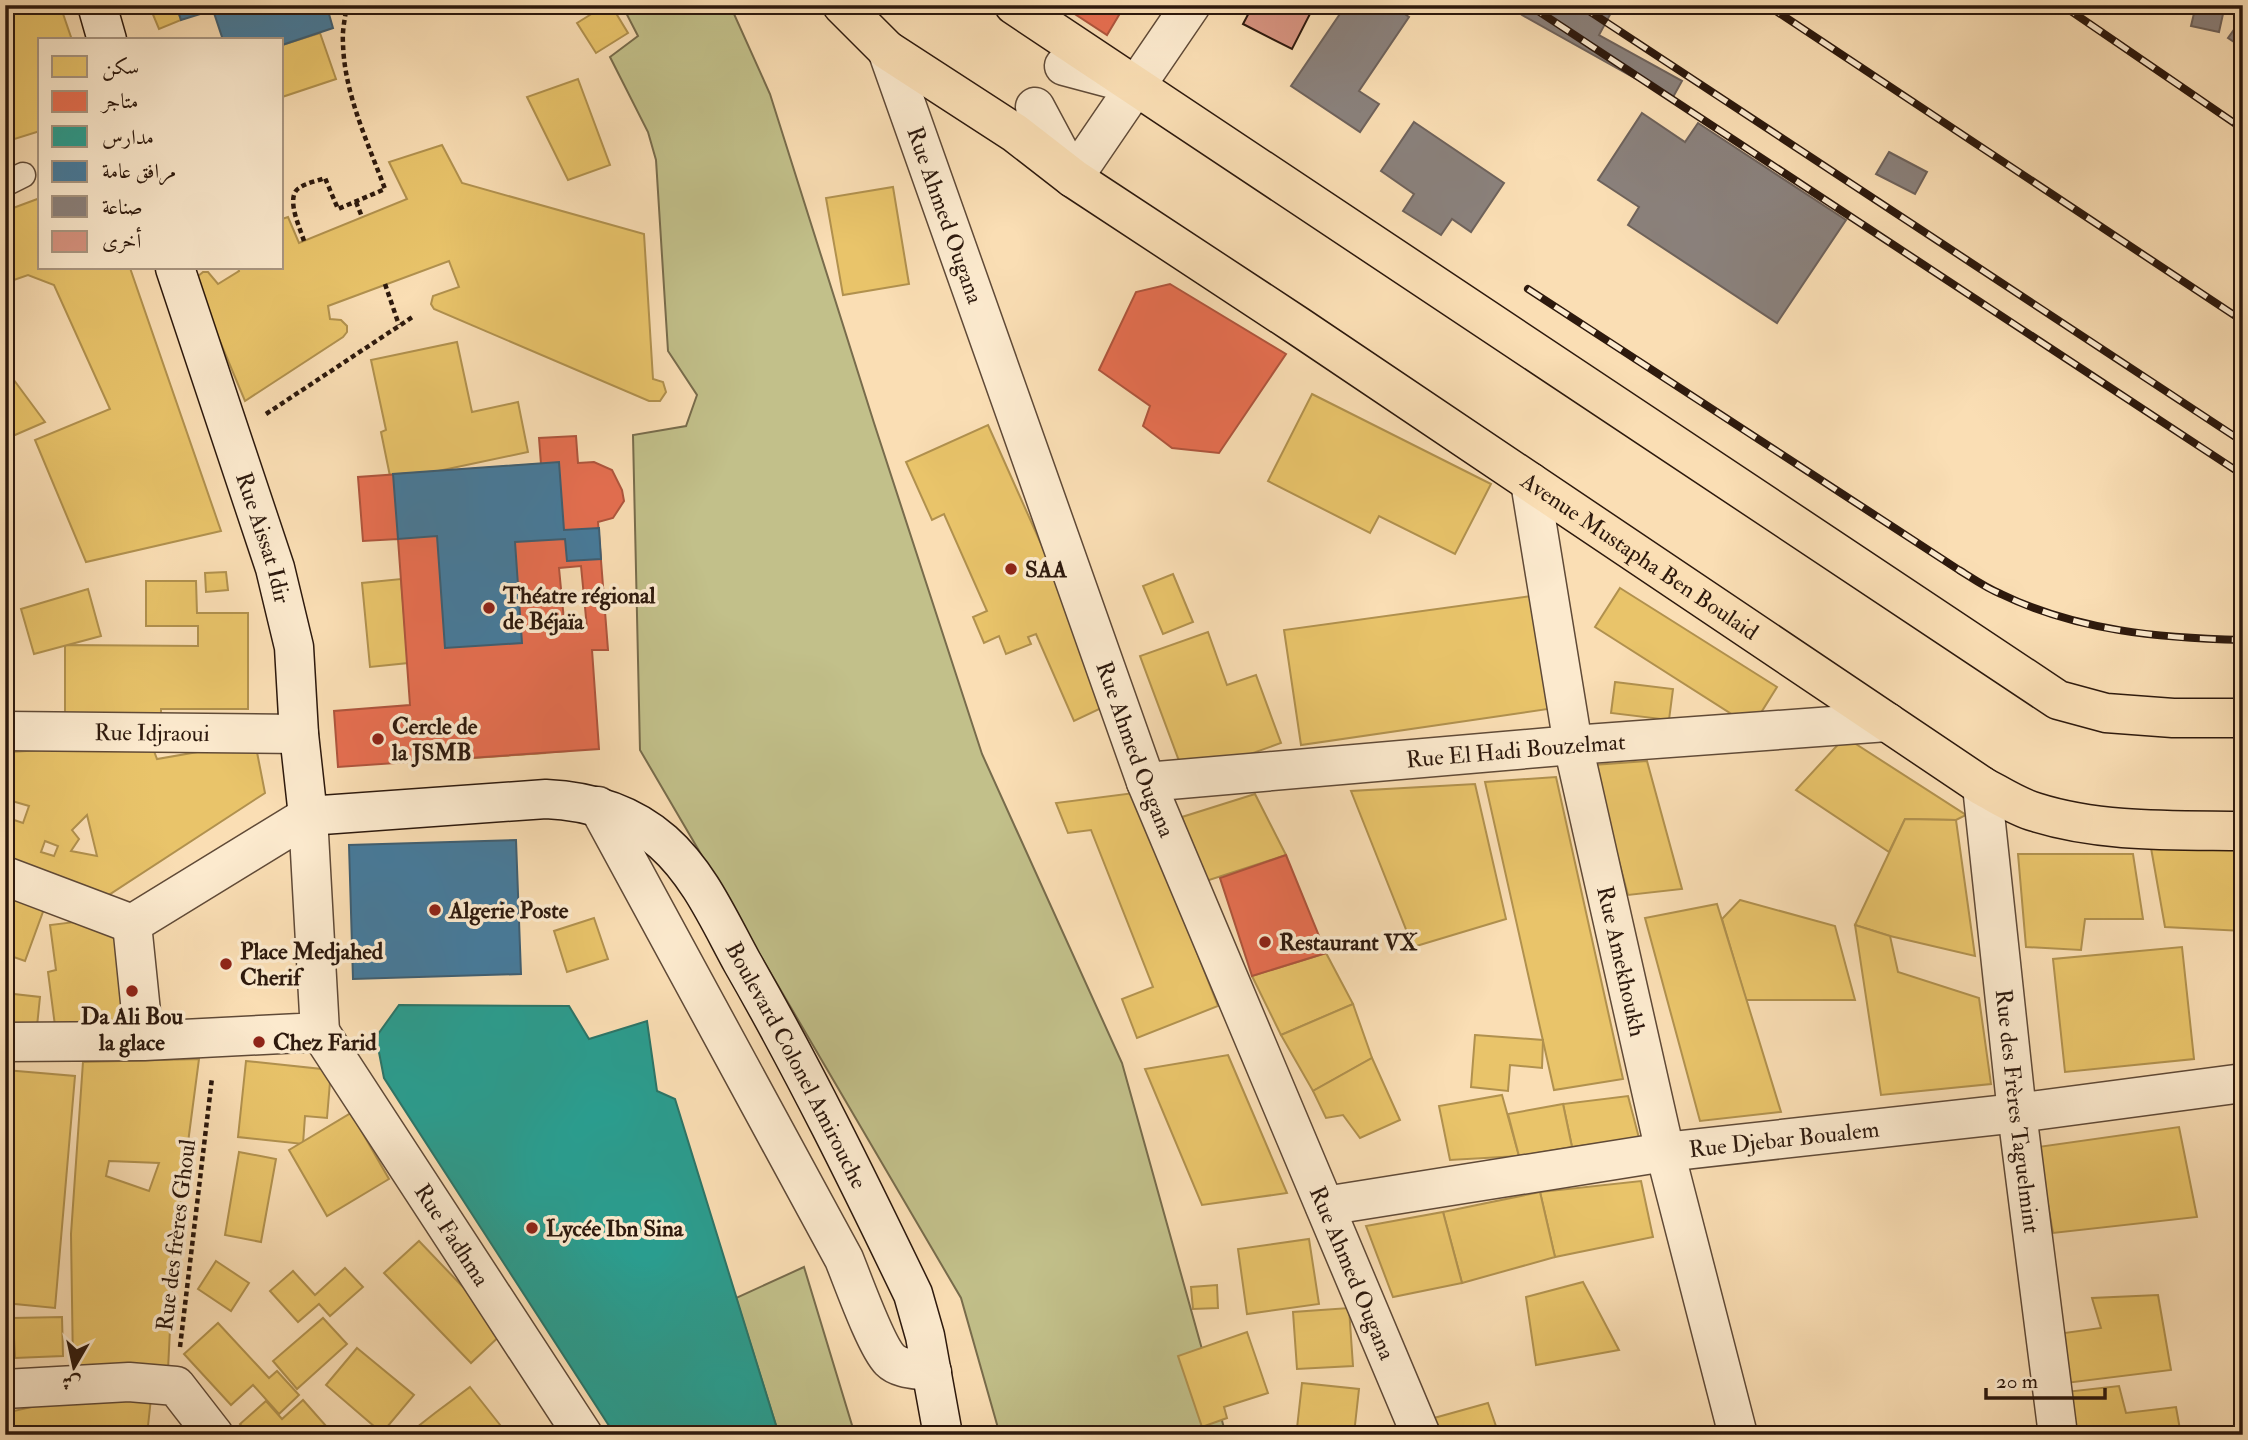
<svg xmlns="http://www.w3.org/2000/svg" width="2248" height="1440" viewBox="0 0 2248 1440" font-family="'IM FELL Double Pica',Amiri,serif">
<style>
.green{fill:#c2c08a;stroke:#786c4c;stroke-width:2}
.homes{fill:#e9c46a;stroke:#b1914e;stroke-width:2;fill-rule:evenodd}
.shops{fill:#e76f51;stroke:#af553d;stroke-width:2;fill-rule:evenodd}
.schools{fill:#2a9d8f;stroke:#2b7568;stroke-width:2}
.public{fill:#457b9d;stroke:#3e5e72;stroke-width:2}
.industry{fill:#8a817c;stroke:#6e625b;stroke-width:2}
.building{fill:#d79380;stroke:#2d190d;stroke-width:2}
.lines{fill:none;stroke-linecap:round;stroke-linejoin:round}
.lane-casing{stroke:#604a37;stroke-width:27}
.street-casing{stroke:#604a37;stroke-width:41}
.secondary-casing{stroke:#2d190d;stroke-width:41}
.primary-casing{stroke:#2d190d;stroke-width:41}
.path{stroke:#2d190d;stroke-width:4.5;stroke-dasharray:5 3.5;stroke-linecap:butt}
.lane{stroke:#fceace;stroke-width:24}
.street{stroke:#fceace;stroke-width:38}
.secondary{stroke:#fceace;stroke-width:38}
.primary{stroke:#fadeb4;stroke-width:38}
.rail-casing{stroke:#2d190d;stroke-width:8}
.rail{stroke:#fceace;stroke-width:5;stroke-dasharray:16;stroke-linecap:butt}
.poi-dot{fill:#8f2418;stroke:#fceace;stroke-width:2.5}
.labels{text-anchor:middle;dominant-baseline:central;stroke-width:7;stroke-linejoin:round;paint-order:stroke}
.street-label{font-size:23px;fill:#2d190d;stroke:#fceace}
.poi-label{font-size:23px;font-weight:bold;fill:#2d190d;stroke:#fceace;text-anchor:start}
</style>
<rect width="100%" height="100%" fill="#fadeb4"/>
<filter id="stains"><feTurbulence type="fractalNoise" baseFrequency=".00286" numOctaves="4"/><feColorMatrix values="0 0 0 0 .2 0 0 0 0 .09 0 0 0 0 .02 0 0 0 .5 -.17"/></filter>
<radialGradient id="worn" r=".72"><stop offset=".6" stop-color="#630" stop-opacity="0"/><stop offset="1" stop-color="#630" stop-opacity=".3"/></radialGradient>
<!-- green -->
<g class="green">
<polygon points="622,5 730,5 770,94 874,423 982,754 1122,1063 1226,1435 1000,1435 961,1298 640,750 633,435 686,426 697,395 668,351 656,160 648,132 610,57 638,36"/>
<polygon points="804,1267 855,1435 779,1435 736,1298"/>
</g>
<!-- homes -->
<g class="homes">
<polygon points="12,5 60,5 72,40 40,40 40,131 5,142 5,8"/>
<polygon points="149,5 176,5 181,20 159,29"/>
<polygon points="606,5 611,5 628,33 596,53 577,23"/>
<polygon points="320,33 336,79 282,97 282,45"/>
<polygon points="578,79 610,165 568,180 527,97"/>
<polygon points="442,145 462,183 644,234 653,379 663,382 666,392 660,401 649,401 434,309 431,304 433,296 459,287 449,261 328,306 330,319 341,320 347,326 347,332 343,337 245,401 196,284 197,277 203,272 208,272 218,284 239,271 238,268 282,268 282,219 288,217 299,243 407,199 389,162"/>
<polygon points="893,187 909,284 843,295 826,198"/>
<polygon points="40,198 40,268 130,268 221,531 86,562 35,440 110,409 54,285 28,275 5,283 5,211"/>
<polygon points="457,342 472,412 518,402 528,452 391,481 381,432 386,430 371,360"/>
<polygon points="5,368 45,422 8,438 5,435"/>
<polygon points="1312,394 1491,484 1455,554 1379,516 1370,533 1268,481"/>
<polygon points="988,425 1112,703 1074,721 1036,634 1028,637 1031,644 1006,654 999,636 984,643 973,617 987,611 944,514 932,520 906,462"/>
<polygon points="226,572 228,590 206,592 205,573"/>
<polygon points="1173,574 1193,622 1163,634 1143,586"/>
<polygon points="401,579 408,663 370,667 362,583"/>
<polygon points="146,581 196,581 197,613 248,613 248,709 161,709 161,728 65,728 65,645 198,646 198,626 146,626"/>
<polygon points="1620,588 1777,687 1752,727 1595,627"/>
<polygon points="88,589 101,636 34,654 21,609"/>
<polygon points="1532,596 1548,709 1301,745 1284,630"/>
<polygon points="1208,632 1227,685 1256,675 1281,743 1185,777 1140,656"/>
<polygon points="537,670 539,703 563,701 567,751 425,761 421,714 443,712 440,680 466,678 468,704 506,702 503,673"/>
<polygon points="1615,682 1673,689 1669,720 1611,713"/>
<polygon points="542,713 545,753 445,760 442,720"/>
<polygon points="1845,737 1966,815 1956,820 1905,819 1889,852 1796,790"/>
<path d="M255,742L265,793L104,898L5,856V817L23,823L29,806L5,799V749L11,752L151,743L157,759ZM87,815L97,856L71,851L79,839L72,830ZM45,841L58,846L54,856L41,852Z"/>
<polygon points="1647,761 1682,889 1628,895 1593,765"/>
<polygon points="1556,777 1623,1079 1554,1090 1485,782"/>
<polygon points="1475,784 1506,919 1413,947 1351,791"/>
<polygon points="1134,793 1218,1006 1137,1038 1122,999 1153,987 1091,830 1068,833 1056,803"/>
<polygon points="1255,794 1286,855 1203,882 1182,817"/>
<polygon points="1905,819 1956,820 1975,956 1890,936 1855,925"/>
<polygon points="2151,848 2243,848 2243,931 2165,927"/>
<polygon points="2018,854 2133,854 2143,919 2085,919 2081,950 2026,947"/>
<polygon points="5,882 48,898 25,961 5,954"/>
<polygon points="1740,900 1835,926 1855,1000 1746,1000 1722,919"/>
<polygon points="1717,904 1781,1112 1700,1121 1645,918"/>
<polygon points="115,917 129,1032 57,1041 48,972 56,970 50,925"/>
<polygon points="594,918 608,959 567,972 554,931"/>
<polygon points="1855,925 1890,936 1898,972 1979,998 1991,1084 1881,1095"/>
<polygon points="2182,947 2194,1059 2065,1072 2053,959"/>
<polygon points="1326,953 1353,1004 1281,1035 1252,976"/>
<polygon points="2243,979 2243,1049 2241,1049 2235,980"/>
<polygon points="5,993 40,997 36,1036 5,1032"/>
<polygon points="1353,1004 1372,1058 1313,1091 1281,1035"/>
<polygon points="1475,1035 1543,1040 1542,1068 1510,1065 1508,1091 1471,1087"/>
<polygon points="1228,1055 1287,1193 1202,1205 1145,1069"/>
<polygon points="1372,1058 1400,1120 1360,1138 1343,1115 1326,1118 1313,1091"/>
<path d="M199,1059L174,1249L168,1370L73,1367L71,1234L83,1062ZM109,1161L159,1163L149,1191L106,1176Z"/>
<polygon points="246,1061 331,1070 327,1118 305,1116 303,1144 238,1137"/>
<polygon points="5,1070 75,1076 55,1308 5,1303"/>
<polygon points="1502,1095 1519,1156 1450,1160 1439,1106"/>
<polygon points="1628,1096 1639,1138 1572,1147 1563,1104"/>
<polygon points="1563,1104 1572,1147 1519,1156 1508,1114"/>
<polygon points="351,1113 389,1179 327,1216 289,1150"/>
<polygon points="2179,1127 2197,1217 2053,1233 2038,1147"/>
<polygon points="239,1152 276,1159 261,1242 225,1235"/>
<polygon points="1641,1181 1653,1237 1555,1257 1540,1192"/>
<polygon points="1540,1192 1555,1257 1462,1283 1443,1212"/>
<polygon points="1443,1212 1462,1283 1393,1297 1366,1226"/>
<polygon points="1309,1239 1319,1304 1247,1314 1238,1249"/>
<polygon points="419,1241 505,1331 471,1363 384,1273"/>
<polygon points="216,1261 249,1283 231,1311 198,1289"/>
<polygon points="345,1268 363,1287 330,1316 319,1304 298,1322 270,1291 293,1271 315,1295"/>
<polygon points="1583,1282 1619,1350 1536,1365 1526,1297"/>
<polygon points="1217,1285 1218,1308 1193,1309 1191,1287"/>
<polygon points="2158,1295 2171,1370 2066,1383 2057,1334 2101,1328 2092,1298"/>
<polygon points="1349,1308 1353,1366 1297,1369 1293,1312"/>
<polygon points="62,1317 63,1356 15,1358 13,1318"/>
<polygon points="323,1318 347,1344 297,1389 273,1361"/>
<polygon points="218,1323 269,1378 277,1371 299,1395 279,1414 253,1385 231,1405 184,1354"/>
<polygon points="1247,1332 1268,1393 1224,1407 1227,1418 1202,1427 1178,1356"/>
<polygon points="357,1348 414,1395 382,1433 326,1385"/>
<polygon points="1302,1383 1359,1389 1354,1434 1297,1428"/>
<polygon points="123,1386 152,1389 147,1435 5,1435 5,1413"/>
<polygon points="2119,1386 2126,1413 2176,1407 2181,1435 2074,1435 2065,1392"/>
<polygon points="470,1387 508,1435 407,1435 435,1413"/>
<polygon points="303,1400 334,1435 249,1435 240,1424 266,1401 282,1419"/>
<polygon points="1488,1403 1499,1435 1439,1435 1434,1418"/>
<polygon points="2054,1426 2055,1435 1981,1435"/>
<polygon points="552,1429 553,1435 527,1435 532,1431"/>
<polygon points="1651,1429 1651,1435 1595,1435 1595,1432"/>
</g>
<!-- shops -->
<g class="shops">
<polygon points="1061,5 1125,5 1107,35"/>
<polygon points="1170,284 1286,354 1219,453 1172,448 1143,426 1150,406 1099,370 1136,292"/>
<path d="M576,436L578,463L594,462L612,470L622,490L624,501L613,518L598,522L608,650H592L599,749L338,767L334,711L410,705L398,539L363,541L358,477L541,464L539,438ZM581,566L587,628L565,631L559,568Z"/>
<polygon points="1286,855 1326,953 1252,976 1220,878"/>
</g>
<!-- schools -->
<polygon class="schools" points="399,1005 569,1006 589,1039 647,1021 657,1091 675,1099 779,1435 615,1435 384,1078 376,1037"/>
<!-- public -->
<g class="public">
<polygon points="176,5 331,5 327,7 333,28 282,45 282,40 223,40 213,10 181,20"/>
<polygon points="559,462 564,530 599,528 601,559 567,561 565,539 515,542 522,643 445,648 437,536 398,539 393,474"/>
<polygon points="516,840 521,974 353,979 349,845"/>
</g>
<!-- industry -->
<g class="industry">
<polygon points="1346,5 1392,5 1409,17 1359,91 1379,104 1360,132 1291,86"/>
<polygon points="1528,5 1601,5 1612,11 1599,35 1682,81 1672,99 1522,15"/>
<polygon points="2196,5 2225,5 2219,32 2191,26"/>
<polygon points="2243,17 2243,48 2228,38"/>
<polygon points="1642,113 1685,142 1698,123 1846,220 1777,323 1628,225 1639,207 1598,180"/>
<polygon points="1414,122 1504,183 1471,232 1452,219 1441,235 1403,211 1414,194 1381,171"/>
<polygon points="1889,152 1927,172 1915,194 1876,174"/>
</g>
<!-- building -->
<polygon class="building" points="1253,5 1298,5 1311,12 1292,49 1243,24"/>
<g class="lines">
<!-- lane casing -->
<g class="lane-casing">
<polyline id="lane" points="5,184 23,175"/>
</g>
<!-- street casing -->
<g class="street-casing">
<g id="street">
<path id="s1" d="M887,50L1146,782L1421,1435"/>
<polyline points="1064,66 1124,82"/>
<polyline points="1035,107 1073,178 1191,5"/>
<path id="s2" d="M1530,482L1573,745L1665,1152L1738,1435"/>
<path id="s3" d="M5,731L299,734"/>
<path id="s4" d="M1146,782L1573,745L1887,722"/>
<path id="s5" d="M1982,786L2017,1113L2058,1435"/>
<path d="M598,806L844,1259C853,1281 876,1346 890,1360C900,1370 919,1369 932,1372"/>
<polyline points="5,876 132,924"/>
<path id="s6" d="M320,1032L583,1435"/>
<polyline points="5,1042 144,1041 320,1032 308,816 132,924 144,1041"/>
<path id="s7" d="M1325,1206L1665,1152L2017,1113L2243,1083"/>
<polyline points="5,1389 129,1382 176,1386 214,1435"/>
</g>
</g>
<!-- secondary casing -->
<g class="secondary-casing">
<g id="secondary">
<polyline points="97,5 107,40"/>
<path id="s8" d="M175,268L275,568L294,647L299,734L308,816L546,799C589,801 630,813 663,842C699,874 719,920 742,962C804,1070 859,1182 913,1294L925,1336L943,1435"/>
</g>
</g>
<!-- primary casing -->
<g class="primary-casing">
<g id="primary">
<path id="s9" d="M842,5L887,50L1015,133L1073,178L1298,326L1982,786C1999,795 2017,807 2035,812C2101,833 2174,830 2243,831"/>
<polyline points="1014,5 2058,700 2106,713 2173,718 2243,718"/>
</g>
</g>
<!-- path -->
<g class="path">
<polyline points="356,202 362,217"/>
<path d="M304,241C300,228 285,197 299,188C306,183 317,181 325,178L338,209L385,189C368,143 344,93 343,43C342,31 345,18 347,5"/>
<polyline points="385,284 399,325"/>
<polyline points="266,414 414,316"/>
<polyline points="180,1347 212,1078"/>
</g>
<!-- lane -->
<use href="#lane" class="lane"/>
<!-- street -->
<use href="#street" class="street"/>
<!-- secondary -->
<use href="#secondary" class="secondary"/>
<!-- primary -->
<use href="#primary" class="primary"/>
<!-- rail casing -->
<g class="rail-casing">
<g id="rail">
<polyline points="1529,5 2243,475"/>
<polyline points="1580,5 2243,442"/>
<polyline points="1767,5 2243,321"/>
<polyline points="2062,5 2243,129"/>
<path d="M1528,289L1959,570C1972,578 1986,588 2001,594C2077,631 2160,638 2243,640"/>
</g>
</g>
<!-- rail -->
<use href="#rail" class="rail"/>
</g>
<!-- markers -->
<g class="poi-dot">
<circle cx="1011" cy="569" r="7"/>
<circle cx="489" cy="608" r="7"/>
<circle cx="378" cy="739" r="7"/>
<circle cx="435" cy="910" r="7"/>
<circle cx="1265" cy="942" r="7"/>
<circle cx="226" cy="964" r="7"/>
<circle cx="132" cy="991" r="7"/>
<circle cx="259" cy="1042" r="7"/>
<circle cx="532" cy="1228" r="7"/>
</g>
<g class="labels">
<!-- street labels -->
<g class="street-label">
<text stroke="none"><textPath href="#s1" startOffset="175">Rue Ahmed Ougana</textPath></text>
<text stroke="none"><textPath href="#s8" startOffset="284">Rue Aissat Idir</textPath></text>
<text stroke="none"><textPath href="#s9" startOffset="971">Avenue Mustapha Ben Boulaid</textPath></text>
<text stroke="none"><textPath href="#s3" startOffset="147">Rue Idjraoui</textPath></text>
<text stroke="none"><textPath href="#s1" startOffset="742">Rue Ahmed Ougana</textPath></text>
<text stroke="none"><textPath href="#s4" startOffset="371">Rue El Hadi Bouzelmat</textPath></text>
<text stroke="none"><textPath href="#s2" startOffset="488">Rue Amekhoukh</textPath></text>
<text stroke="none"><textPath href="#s8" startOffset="1194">Boulevard Colonel Amirouche</textPath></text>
<text stroke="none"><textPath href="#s5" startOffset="327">Rue des Frères Taguelmint</textPath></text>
<text stroke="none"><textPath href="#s7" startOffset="464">Rue Djebar Boualem</textPath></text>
<text stroke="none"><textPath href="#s6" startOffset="242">Rue Fadhma</textPath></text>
<text transform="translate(176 1235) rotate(-83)">Rue des frères Ghoul</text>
<text stroke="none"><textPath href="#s1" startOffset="1309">Rue Ahmed Ougana</textPath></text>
</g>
<!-- poi labels -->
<g class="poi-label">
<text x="1025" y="569">SAA</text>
<text x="503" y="595">Théatre régional<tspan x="503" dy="26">de Béjaïa</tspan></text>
<text x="392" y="726">Cercle de<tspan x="392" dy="26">la JSMB</tspan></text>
<text x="449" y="910">Algerie Poste</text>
<text x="1279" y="942">Restaurant VX</text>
<text x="240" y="951">Place Medjahed<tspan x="240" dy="26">Cherif</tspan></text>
<text x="132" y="1016" text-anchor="middle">Da Ali Bou<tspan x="132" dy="26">la glace</tspan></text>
<text x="273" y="1042">Chez Farid</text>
<text x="546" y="1228">Lycée Ibn Sina</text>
</g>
</g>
<!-- margin -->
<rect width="2248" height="1440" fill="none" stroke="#fadeb4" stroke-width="28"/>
<rect x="7" y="7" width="2234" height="1426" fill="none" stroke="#2d190d" stroke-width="3.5"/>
<rect x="14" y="14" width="2220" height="1412" fill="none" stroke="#2d190d" stroke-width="2"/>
<!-- legend -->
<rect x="38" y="38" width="245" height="231" fill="#fceace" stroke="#a99681" stroke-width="2"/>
<rect x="52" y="56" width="35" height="21" fill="#e9c46a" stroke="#a99681" stroke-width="2"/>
<text x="102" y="74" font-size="21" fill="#2d190d">سكن</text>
<rect x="52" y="91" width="35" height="21" fill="#e76f51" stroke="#a99681" stroke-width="2"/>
<text x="102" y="108" font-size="21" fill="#2d190d">متاجر</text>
<rect x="52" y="126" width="35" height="21" fill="#2a9d8f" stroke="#a99681" stroke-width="2"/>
<text x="102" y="144" font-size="21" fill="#2d190d">مدارس</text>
<rect x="52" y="161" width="35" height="21" fill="#457b9d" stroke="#a99681" stroke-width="2"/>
<text x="102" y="178" font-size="21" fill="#2d190d">مرافق عامة</text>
<rect x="52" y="196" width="35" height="21" fill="#8a817c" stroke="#a99681" stroke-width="2"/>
<text x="102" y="214" font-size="21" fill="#2d190d">صناعة</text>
<rect x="52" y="231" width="35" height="21" fill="#d79380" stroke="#a99681" stroke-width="2"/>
<text x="102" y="248" font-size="21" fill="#2d190d">أخرى</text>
<!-- north arrow -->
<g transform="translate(74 1367) rotate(189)" stroke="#fceace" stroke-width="5" paint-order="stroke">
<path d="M0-5L12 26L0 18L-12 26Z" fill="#2d190d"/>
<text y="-10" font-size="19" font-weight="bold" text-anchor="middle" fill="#2d190d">ش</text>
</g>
<!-- scale -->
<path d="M1986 1388v10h119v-10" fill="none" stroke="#2d190d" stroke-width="3.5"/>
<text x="1996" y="1388" font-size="21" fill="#2d190d" stroke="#fceace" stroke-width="5" paint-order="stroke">20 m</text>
<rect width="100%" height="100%" filter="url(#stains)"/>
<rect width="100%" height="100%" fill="url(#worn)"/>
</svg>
